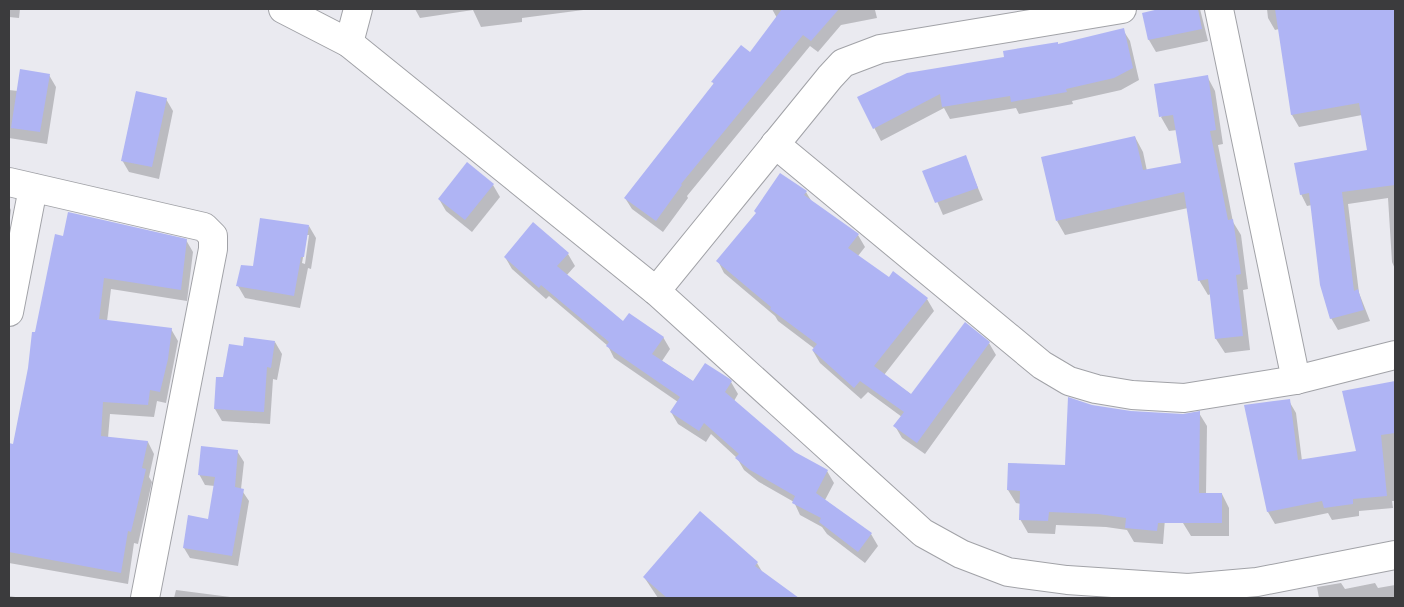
<svg xmlns="http://www.w3.org/2000/svg" width="1404" height="607" viewBox="0 0 1404 607" font-family="Literata,serif">
<style>
.shadow{fill:#0003;fill-rule:evenodd}
.building{fill:#afb4f4}
.lines{fill:none;stroke-linecap:round;stroke-linejoin:round}
.minor-casing{stroke:#a1a2a7;stroke-width:30}
.minor{stroke:#fff;stroke-width:28}
</style>
<rect width="100%" height="100%" fill="#eaeaf0"/>
<!-- shadow -->
<g class="shadow">
<polygon points="9,9 20,9 19,18 9,17"/>
<polygon points="415,9 591,9 522,18 522,22 481,27 473,10 420,18"/>
<polygon points="772,9 883,9 875,10 877,18 841,25 818,52 810,46 687,196 688,198 663,232 632,209 625,198 714,85 713,82 750,54 777,18"/>
<polygon points="1165,9 1200,9 1208,41 1156,52 1149,40 1143,14"/>
<polygon points="1267,9 1395,9 1395,269 1392,262 1388,198 1348,204 1359,293 1370,321 1338,330 1331,318 1312,205 1307,206 1301,194 1369,151 1362,115 1299,127 1292,115 1279,29 1275,30 1268,18"/>
<polygon points="1123,30 1130,41 1139,80 1121,90 1072,101 1073,104 1019,114 1016,108 950,119 944,108 881,141 859,98 1006,58"/>
<polygon points="49,75 56,87 47,144 9,138 9,90 18,91"/>
<polygon points="1207,76 1215,91 1223,144 1218,145 1233,222 1241,235 1248,289 1243,290 1250,350 1225,353 1216,339 1211,294 1208,295 1199,280 1188,208 1065,235 1057,221 1135,137 1143,152 1147,171 1182,164 1177,130 1169,131 1161,117"/>
<polygon points="166,99 173,111 159,179 129,172 122,160"/>
<polygon points="965,157 983,200 943,215 924,171"/>
<polygon points="493,185 500,197 472,232 446,211 439,199"/>
<polygon points="806,192 812,202 858,235 865,247 858,256 889,279 894,273 927,299 934,311 884,375 912,395 989,343 996,355 925,454 902,438 895,426 902,417 868,392 861,399 820,363 813,351 815,349 778,321 775,316 724,273 718,261"/>
<polygon points="9,206 11,210 9,225"/>
<path d="M309,226L316,238L311,269L308,268L300,308L245,298L238,286L254,268ZM307,235H309L305,264L302,263Z"/>
<polygon points="64,237 186,240 193,252 187,301 111,289 107,321 171,329 178,341 166,403 157,401 154,417 110,414 108,438 148,442 154,454 149,477 152,482 138,544 134,543 128,584 9,563 9,452 10,444 14,445 36,334"/>
<polygon points="568,254 575,266 566,276 623,323 663,337 670,349 662,361 694,382 731,382 738,394 734,401 794,453 827,471 834,483 825,500 871,534 878,546 865,563 827,534 822,527 800,515 794,502 759,482 744,470 737,458 711,434 706,442 678,424 671,412 678,402 614,358 608,346 549,296 546,299 512,269 505,257"/>
<polygon points="275,342 282,354 277,380 273,379 270,424 222,421 215,409 224,378"/>
<polygon points="1395,383 1395,501 1392,501 1393,508 1359,511 1359,516 1332,520 1328,513 1275,524 1268,512 1289,401 1296,413 1302,461 1358,452 1343,392"/>
<polygon points="1091,406 1131,412 1183,415 1199,413 1207,426 1206,494 1222,494 1229,508 1229,536 1191,536 1183,523 1166,506 1163,544 1134,542 1127,530 1106,527 1056,525 1055,534 1028,533 1020,519 1021,504 1016,503 1008,490 1009,464 1066,466"/>
<polygon points="237,451 244,462 241,489 249,501 238,566 190,558 184,548 209,520 215,486 205,485 199,474"/>
<polygon points="757,563 767,580 751,598 658,598 644,577"/>
<polygon points="1341,583 1345,589 1375,583 1378,588 1395,585 1395,598 1319,598 1317,587"/>
<polygon points="176,590 238,598 174,598"/>
<polygon points="9,596 22,598 9,598"/>
</g>
<!-- building -->
<g class="building">
<polygon points="782,9 839,9 811,41 803,35 681,184 682,185 656,221 624,198 714,83 711,82 741,45 750,52"/>
<polygon points="1159,9 1198,9 1202,29 1148,40 1142,13"/>
<polygon points="1275,9 1395,9 1395,185 1342,192 1354,291 1358,289 1364,310 1330,319 1320,285 1309,193 1300,195 1294,163 1367,150 1359,103 1291,115"/>
<polygon points="1124,28 1133,68 1114,78 1066,89 1067,92 1011,102 1010,96 942,107 940,94 873,129 857,97 907,73 1004,57 1003,51 1058,42 1058,44"/>
<polygon points="20,69 50,74 40,132 11,128"/>
<polygon points="1208,75 1216,130 1210,131 1228,220 1233,219 1241,274 1236,275 1243,336 1215,339 1208,279 1198,281 1184,192 1056,221 1041,157 1135,136 1143,170 1181,163 1173,115 1159,117 1154,84"/>
<polygon points="136,91 167,98 152,167 121,161"/>
<polygon points="966,155 978,188 935,203 922,171"/>
<polygon points="467,162 494,184 465,220 438,199"/>
<polygon points="780,173 807,191 804,195 859,234 848,248 889,277 893,271 928,298 874,366 911,394 965,322 990,342 917,443 893,426 904,412 860,381 854,388 812,350 817,344 770,309 771,307 716,261 756,213 754,211"/>
<polygon points="68,212 187,239 181,290 104,278 99,319 172,328 168,359 160,392 150,390 148,405 103,402 101,436 148,441 142,468 146,469 131,532 128,531 121,573 9,552 9,443 13,444 28,368 32,332 35,332 55,234 63,236"/>
<polygon points="260,218 309,225 304,257 301,257 294,296 236,286 241,265 253,266"/>
<polygon points="533,222 569,253 557,266 623,321 629,313 664,337 652,354 693,381 705,363 730,379 732,381 725,392 795,452 828,470 816,493 872,533 858,552 819,522 821,518 792,503 795,496 750,470 735,458 739,454 704,423 699,431 670,412 680,397 606,346 609,342 541,285 539,288 504,257"/>
<polygon points="244,337 275,341 271,368 267,367 264,412 214,409 216,377 223,377 229,344 243,346"/>
<polygon points="1395,381 1395,433 1381,435 1387,496 1353,499 1353,504 1324,508 1322,501 1267,512 1244,405 1290,399 1298,460 1356,451 1342,391"/>
<polygon points="1068,397 1092,405 1131,411 1183,414 1200,411 1199,493 1222,493 1222,523 1158,523 1157,531 1125,528 1126,518 1098,514 1049,512 1048,521 1019,520 1020,491 1007,490 1008,463 1065,465"/>
<polygon points="201,446 238,450 235,487 244,489 232,556 183,548 188,515 208,519 215,477 198,475"/>
<polygon points="700,511 758,562 755,566 799,598 667,598 643,577"/>
</g>
<g class="lines">
<!-- minor casing -->
<g class="minor-casing">
<g id="minor">
<polyline points="283,9 349,43 656,291 923,533 961,554 1008,572 1067,580 1188,588 1257,582 1395,555"/>
<polyline points="1219,9 1296,380"/>
<polyline points="349,43 358,9"/>
<polyline points="775,144 1042,365 1069,381 1096,389 1132,395 1184,398 1296,380 1395,355"/>
<polyline points="9,182 204,227 213,236 213,249 145,598"/>
<polyline points="656,291 830,77 843,63 880,49 1122,9"/>
<polyline points="9,312 33,188"/>
</g>
</g>
<!-- minor -->
<use href="#minor" class="minor"/>
</g>
<!-- border -->
<rect width="1404" height="607" fill="none" stroke="#3b3b3d" stroke-width="20"/>
</svg>
